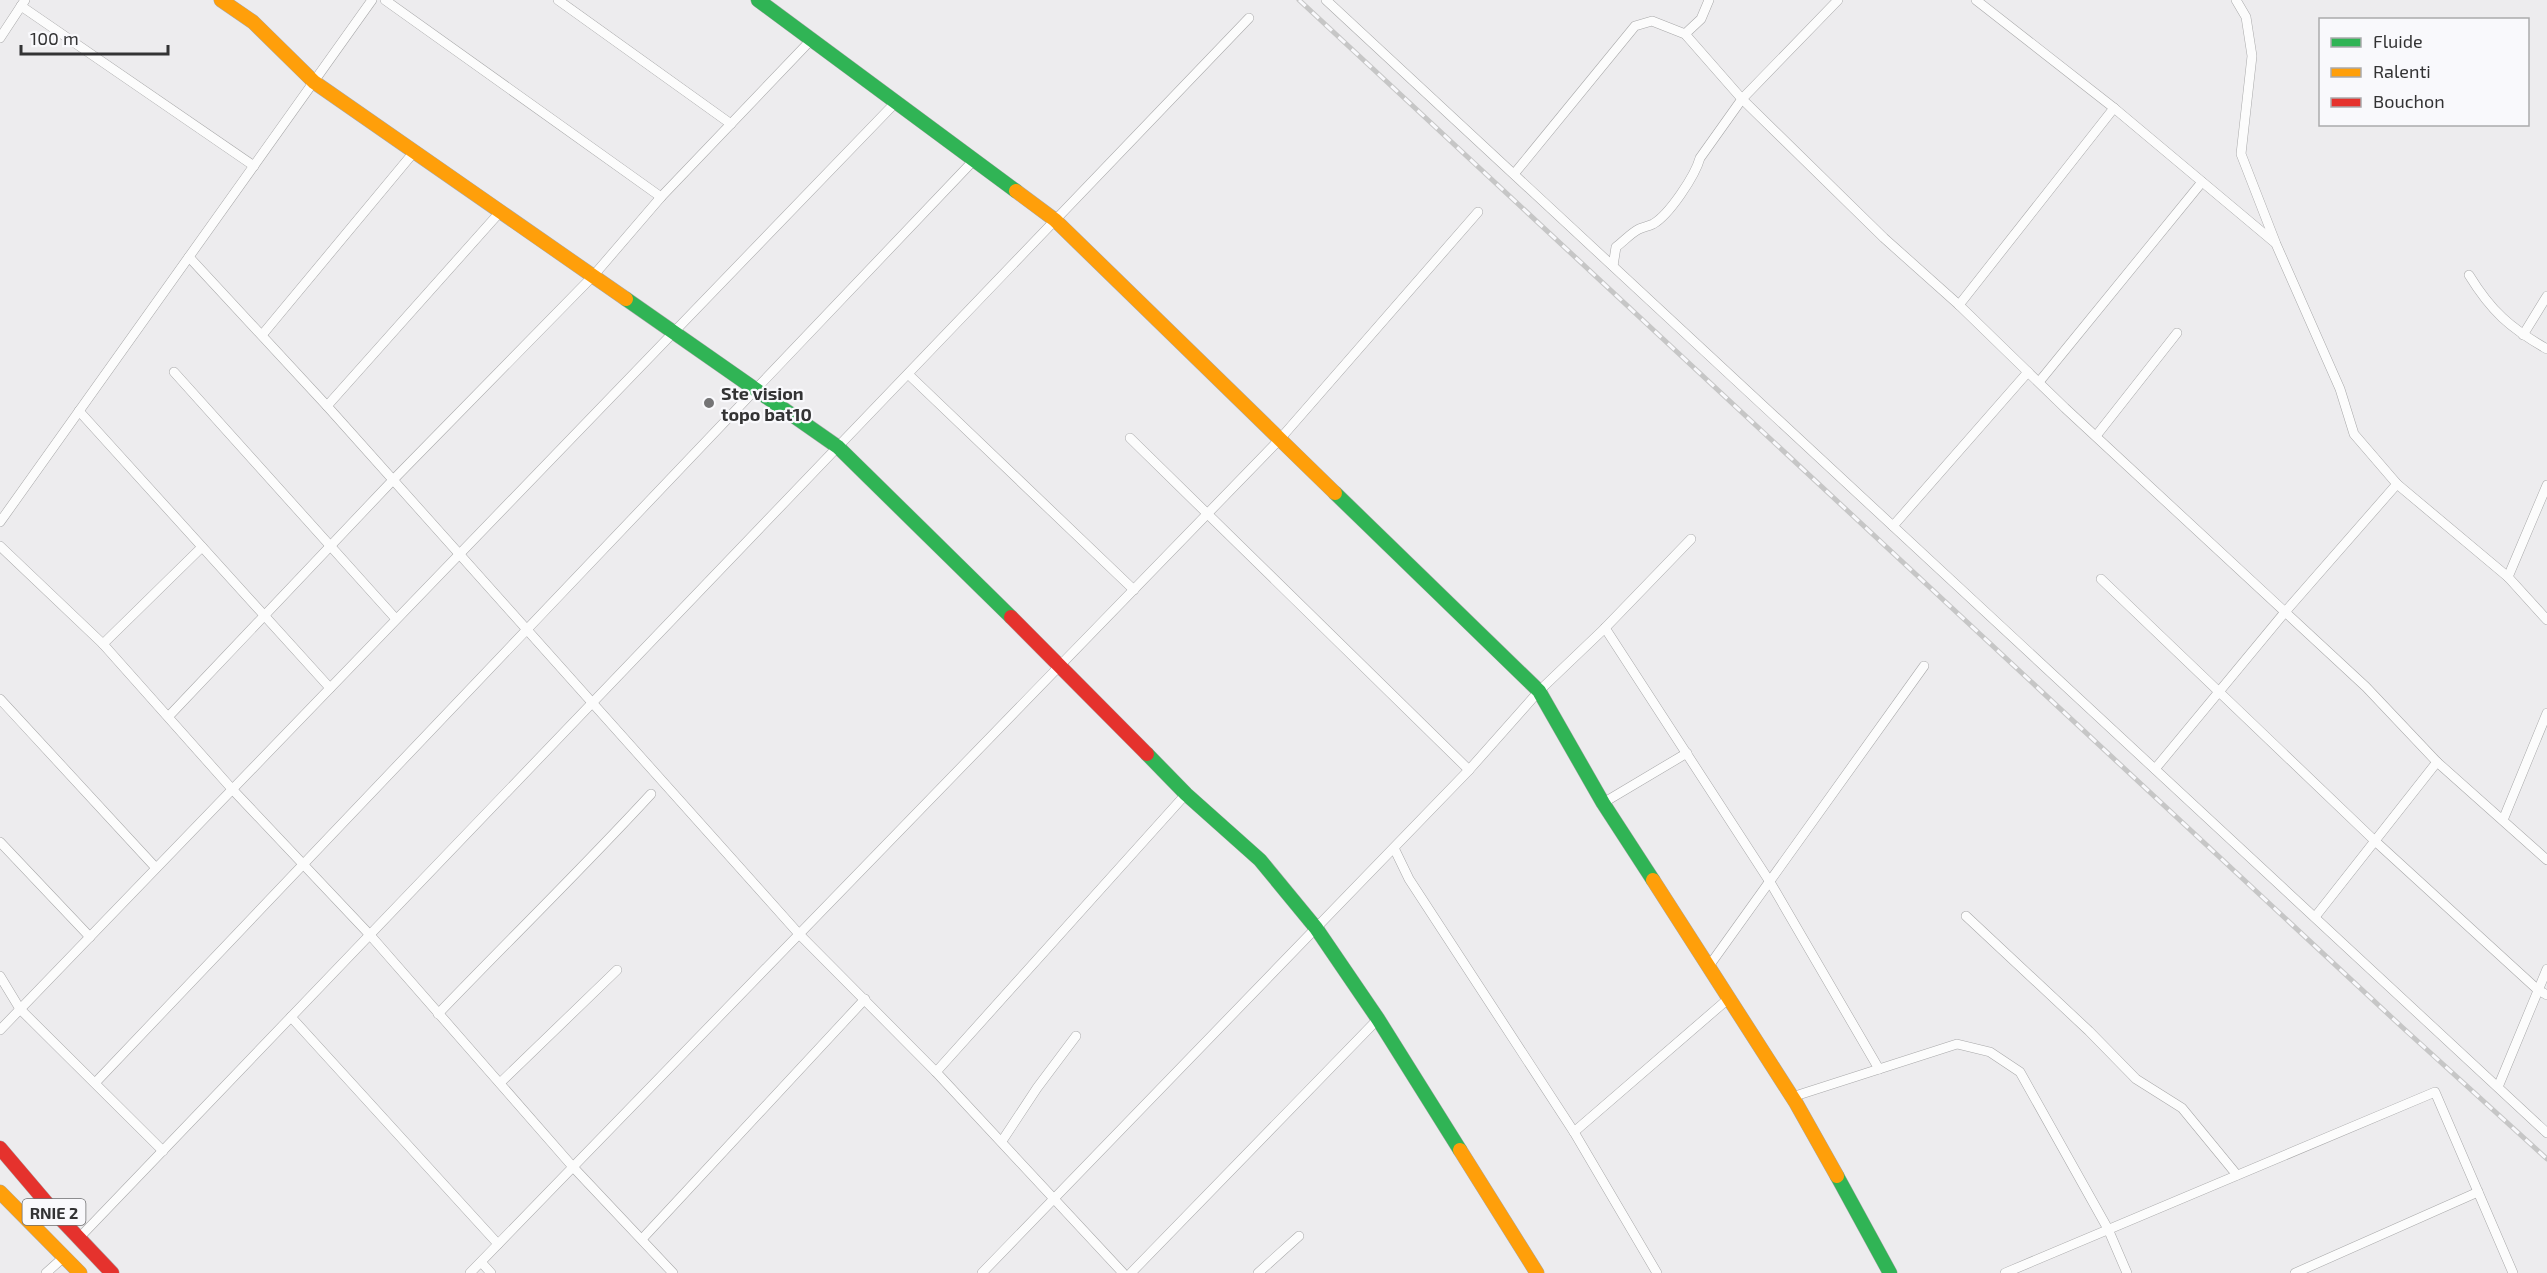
<svg xmlns="http://www.w3.org/2000/svg" width="2547" height="1273" viewBox="0 0 2547 1273" font-family="'Exo 2',sans-serif">
<style>
.lines{fill:none;stroke-linecap:round;stroke-linejoin:round}
.street-casing{stroke:#a8a8a9;stroke-width:10}
.fast-casing{stroke:#a8a8a9;stroke-width:15}
.slow-casing{stroke:#a8a8a9;stroke-width:15}
.jam-casing{stroke:#a8a8a9;stroke-width:15}
.street{stroke:#fcfcfc;stroke-width:9}
.fast{stroke:#30b455;stroke-width:14}
.slow{stroke:#ff9f0a;stroke-width:14}
.jam{stroke:#e5322d;stroke-width:14}
.rail-casing{stroke:#c6c6c6;stroke-width:5}
.rail{stroke:#f9f9fc;stroke-width:3;stroke-dasharray:9;stroke-linecap:butt}
.poi-dot{fill:#747475;stroke:#f9f9fc;stroke-width:2}
.labels{text-anchor:middle;dominant-baseline:central;stroke-width:4.5;stroke-linejoin:round;paint-order:stroke}
.shield{fill:#f9f9fc;stroke:#6e6e70;stroke-width:1.5}
.shield-label{font-size:16px;font-weight:bold;fill:#333334}
.poi-label{font-size:18px;font-weight:bold;fill:#333334;stroke:#f9f9fc;text-anchor:start}
</style>
<rect width="100%" height="100%" fill="#edecee"/>
<g class="lines">
<!-- street casing -->
<g class="street-casing">
<g id="street">
<polyline points="385,0 661,197"/>
<polyline points="558,0 731,124"/>
<polyline points="1326,0 2547,1133"/>
<polyline points="1976,0 2114,108 2274,242"/>
<polyline points="2236,0 2246,17 2252,56 2241,154 2276,244 2340,389 2354,434 2397,484 2508,577 2547,620"/>
<polyline points="21,6 254,166"/>
<polyline points="1685,34 1701,19 1709,0"/>
<polyline points="0,38 25,0"/>
<polyline points="1514,174 1635,26 1652,21 1685,34 1742,99 1884,238 1959,305 2065,408 2366,687 2437,762 2547,860"/>
<polyline points="189,257 327,406 799,934 936,1072 1123,1273"/>
<path d="M1613,266L1616,247C1624,241 1631,233 1639,229C1644,227 1649,226 1653,224C1669,215 1695,176 1700,158L1742,99L1838,0"/>
<path d="M2469,275C2491,311 2510,328 2547,349"/>
<polyline points="1959,305 2114,108"/>
<polyline points="262,335 414,152"/>
<polyline points="2523,335 2547,296"/>
<polyline points="174,372 396,619"/>
<polyline points="908,374 1134,590"/>
<polyline points="2039,382 2202,182"/>
<polyline points="327,406 500,212"/>
<polyline points="79,411 330,688"/>
<polyline points="2096,436 2177,333"/>
<polyline points="1130,438 1469,770"/>
<polyline points="0,522 372,0"/>
<polyline points="1893,526 2028,372"/>
<polyline points="0,546 103,644 232,789 370,935 573,1167 673,1273"/>
<polyline points="2508,577 2547,485"/>
<polyline points="2101,579 2375,841 2538,990 2547,995"/>
<polyline points="1605,628 1770,882 1879,1069"/>
<polyline points="103,644 202,547"/>
<polyline points="0,699 156,868"/>
<polyline points="169,716 393,480 594,275 661,197 811,40"/>
<polyline points="2155,769 2285,612 2397,484"/>
<polyline points="1603,803 1687,753"/>
<polyline points="2503,820 2547,713"/>
<polyline points="0,842 90,937"/>
<polyline points="1394,848 1409,879 1574,1132 1657,1273"/>
<polyline points="1966,916 2089,1031 2136,1079 2182,1108 2237,1175"/>
<polyline points="2315,917 2437,762"/>
<polyline points="1709,966 1924,666"/>
<polyline points="0,976 20,1009 163,1151"/>
<path d="M438,1014C509,940 582,869 651,794"/>
<polyline points="291,1017 498,1244"/>
<polyline points="0,1030 896,102"/>
<polyline points="936,1072 1186,794"/>
<polyline points="96,1082 974,160"/>
<polyline points="500,1083 617,970"/>
<polyline points="2498,1087 2547,969"/>
<polyline points="1792,1097 1957,1044 1990,1052 2020,1072 2108,1229 2127,1273"/>
<polyline points="1574,1132 1728,999"/>
<polyline points="1002,1141 1037,1088 1076,1036"/>
<polyline points="80,1237 1249,18"/>
<polyline points="642,1239 865,999"/>
<polyline points="481,1262 491,1273"/>
<polyline points="46,1273 65,1256"/>
<polyline points="470,1273 1280,439 1478,212"/>
<polyline points="982,1273 1469,770 1539,691 1605,628 1691,539"/>
<polyline points="1131,1273 1378,1019"/>
<polyline points="1258,1273 1299,1236"/>
<polyline points="2005,1273 2435,1092 2513,1273"/>
<polyline points="2295,1273 2478,1192"/>
</g>
</g>
<!-- fast casing -->
<g class="fast-casing">
<g id="fast">
<polyline points="758,0 1016,191"/>
<polyline points="626,299 838,447 1011,617"/>
<polyline points="1335,493 1539,691 1603,803 1653,880"/>
<polyline points="1147,754 1186,794 1260,860 1316,928 1378,1019 1460,1150"/>
<polyline points="1837,1176 1890,1273"/>
</g>
</g>
<!-- slow casing -->
<g class="slow-casing">
<g id="slow">
<polyline points="221,0 253,22 314,82 626,299"/>
<polyline points="1016,191 1055,220 1335,493"/>
<polyline points="1653,880 1796,1103 1837,1176"/>
<polyline points="1460,1150 1537,1273"/>
<polyline points="0,1192 80,1273"/>
</g>
</g>
<!-- jam casing -->
<g class="jam-casing">
<g id="jam">
<polyline points="1011,617 1147,754"/>
<polyline points="0,1148 57,1215 112,1273"/>
</g>
</g>
<!-- street -->
<use href="#street" class="street"/>
<!-- fast -->
<use href="#fast" class="fast"/>
<!-- slow -->
<use href="#slow" class="slow"/>
<!-- jam -->
<use href="#jam" class="jam"/>
<!-- rail casing -->
<g class="rail-casing">
<polyline id="rail" points="1299,0 2402,1027 2547,1159"/>
</g>
<!-- rail -->
<use href="#rail" class="rail"/>
</g>
<!-- markers -->
<circle class="poi-dot" cx="709" cy="403" r="6"/>
<g class="labels">
<!-- shield labels -->
<rect class="shield" x="22.5" y="1199" width="63" height="26" rx="4.5"/>
<g class="shield-label">
<text x="54" y="1212">RNIE 2</text>
</g>
<!-- poi labels -->
<g class="poi-label">
<text x="721" y="393">Ste vision<tspan x="721" dy="21">topo bat10</tspan></text>
</g>
</g>
<!-- legend -->
<rect x="2319" y="18" width="210" height="108" fill="#f9f9fc" stroke="#aaaaac" stroke-width="1.5"/>
<rect x="2331" y="38" width="30" height="9" fill="#30b455" stroke="#aaaaac" stroke-width="1.5"/>
<text x="2373" y="48" font-size="18" fill="#333334">Fluide</text>
<rect x="2331" y="68" width="30" height="9" fill="#ff9f0a" stroke="#aaaaac" stroke-width="1.5"/>
<text x="2373" y="78" font-size="18" fill="#333334">Ralenti</text>
<rect x="2331" y="98" width="30" height="9" fill="#e5322d" stroke="#aaaaac" stroke-width="1.5"/>
<text x="2373" y="108" font-size="18" fill="#333334">Bouchon</text>
<!-- scale -->
<path d="M21 45v9h147v-9" fill="none" stroke="#333334" stroke-width="3"/>
<text x="30" y="45" font-size="18" fill="#333334" stroke="#f9f9fc" stroke-width="4.5" paint-order="stroke">100 m</text>
</svg>
